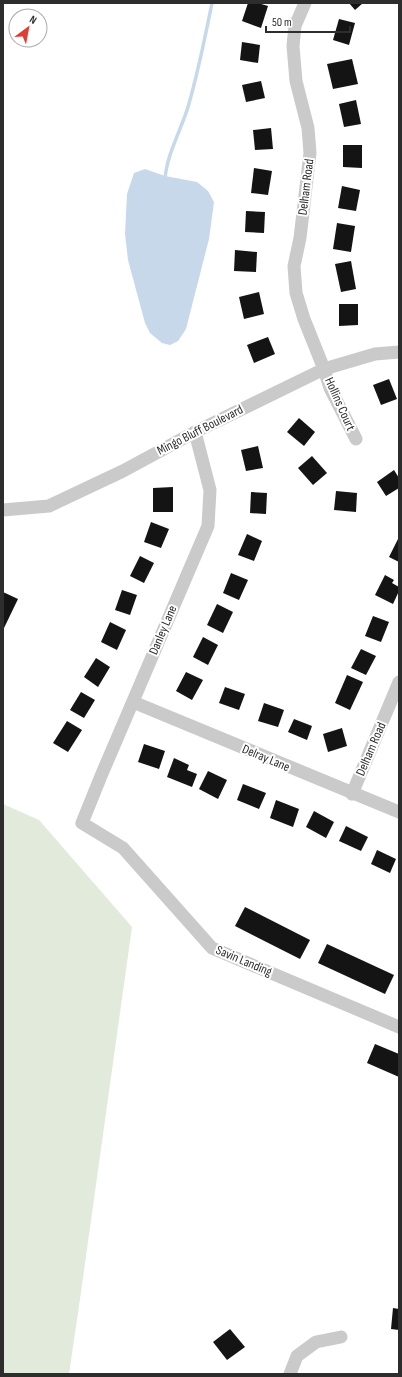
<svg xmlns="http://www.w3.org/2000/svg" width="402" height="1377" viewBox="0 0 402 1377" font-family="'Sofia Sans Condensed',sans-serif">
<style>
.green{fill:#e1eadb}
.water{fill:#c7d8ea}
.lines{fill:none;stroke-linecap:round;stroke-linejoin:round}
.stream{stroke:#c7d8ea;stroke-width:3.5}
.building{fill:#141414}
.minor{stroke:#cacaca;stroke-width:13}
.labels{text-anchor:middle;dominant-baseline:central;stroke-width:4;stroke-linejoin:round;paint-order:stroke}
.street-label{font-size:13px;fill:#2d2d2d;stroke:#fff}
</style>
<rect width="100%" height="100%" fill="#fff"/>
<!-- green -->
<polygon class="green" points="3,804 39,820 132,927 80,1299 69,1374 3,1374"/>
<!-- water -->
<polygon class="water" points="145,169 165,176 197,182 208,191 214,202 209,239 186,329 178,341 170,345 162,343 150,333 145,323 128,260 125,234 127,194 134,173"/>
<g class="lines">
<!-- stream -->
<path class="stream" d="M165,180C166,156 181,130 188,107C198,73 205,38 212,3"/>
</g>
<!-- building -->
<g class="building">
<polygon points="248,3 258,3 268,6 261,28 242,21"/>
<polygon points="349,3 363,3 355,10"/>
<polygon points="339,19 355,23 349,45 333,40"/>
<polygon points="242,42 260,45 258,63 240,60"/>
<polygon points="352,59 358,84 333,89 327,64"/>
<polygon points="261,81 265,98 246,102 242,85"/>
<polygon points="356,100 361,124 344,127 339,104"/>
<polygon points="271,128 273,149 255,150 253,130"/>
<polygon points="343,145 362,145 362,168 343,167"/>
<polygon points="254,168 272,171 268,195 251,193"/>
<polygon points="342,186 360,190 356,211 338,208"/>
<polygon points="246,211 265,212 264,233 245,232"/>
<polygon points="337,223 355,226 351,252 333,249"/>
<polygon points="235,250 257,252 256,272 234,271"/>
<polygon points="351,261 356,289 341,292 335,264"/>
<polygon points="259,292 264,314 244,319 239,297"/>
<polygon points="339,304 358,304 358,325 339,326"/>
<polygon points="268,337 275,354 254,363 247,345"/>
<polygon points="389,379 397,399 381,405 373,385"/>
<polygon points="299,418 315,432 304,446 287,432"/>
<polygon points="258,446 263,468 246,471 241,450"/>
<polygon points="312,456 327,473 313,485 298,468"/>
<polygon points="394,470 399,478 399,488 386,496 377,482"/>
<polygon points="173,487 173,512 153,512 153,488"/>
<polygon points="336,491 357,493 356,512 334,510"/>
<polygon points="251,492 267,493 266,514 250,513"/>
<polygon points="151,522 169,529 161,548 144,542"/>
<polygon points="247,534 262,541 254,561 238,555"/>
<polygon points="399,537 399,562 389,557"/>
<polygon points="140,556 154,563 144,583 130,576"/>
<polygon points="231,573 248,580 239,600 223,593"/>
<polygon points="385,575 394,580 392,583 399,587 399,591 393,604 375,595"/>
<polygon points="122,590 137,595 130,615 115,610"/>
<polygon points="3,592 18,599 4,628 3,627"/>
<polygon points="217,604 233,612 223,633 207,625"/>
<polygon points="373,616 389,622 381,642 365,636"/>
<polygon points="110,622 126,630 117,650 101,642"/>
<polygon points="203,637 218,645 208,665 193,657"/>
<polygon points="361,649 376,656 366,675 351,668"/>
<polygon points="96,658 110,667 98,687 84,677"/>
<polygon points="186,672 203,680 192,700 176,691"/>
<polygon points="347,675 363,682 350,710 335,703"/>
<polygon points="225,687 245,694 239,710 219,703"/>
<polygon points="81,692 95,700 84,718 70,710"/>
<polygon points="264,703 284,710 278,727 258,721"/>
<polygon points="294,719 312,726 307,740 288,732"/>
<polygon points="67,721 82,730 68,752 53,743"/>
<polygon points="342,728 347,746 328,752 323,734"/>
<polygon points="144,744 165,751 159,769 138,762"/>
<polygon points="174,758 189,765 187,770 197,774 192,787 167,777"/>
<polygon points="208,771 227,780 218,799 199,789"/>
<polygon points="243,784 266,793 259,809 237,800"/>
<polygon points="276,800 299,809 293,827 270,818"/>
<polygon points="314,811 334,822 326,838 306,827"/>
<polygon points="346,826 368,837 361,851 339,841"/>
<polygon points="377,850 396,859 390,873 371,864"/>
<polygon points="245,907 310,940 300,959 235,926"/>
<polygon points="327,944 394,975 385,994 318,963"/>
<polygon points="375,1044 399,1054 399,1077 367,1063"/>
<polygon points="393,1308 399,1309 399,1330 391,1329"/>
<polygon points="230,1329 245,1347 227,1360 213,1342"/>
</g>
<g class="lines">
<!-- minor -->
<g class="minor">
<polyline points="305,3 295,26 293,46 296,81 308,128 310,153 300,238 294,266 296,293 304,319 324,369 330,388 356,439"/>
<polyline points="195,432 210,490 208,526 101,776 82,823 123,848 212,948 399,1027"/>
<polyline points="3,510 49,506 123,471 195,432 324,369 375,354 399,352"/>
<polyline points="133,702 399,812"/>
<polyline points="352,794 399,682"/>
<polyline points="290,1374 297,1356 316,1342 341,1337"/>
</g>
</g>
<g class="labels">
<!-- street labels -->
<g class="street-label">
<text transform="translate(306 187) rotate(-83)">Delham Road</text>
<text transform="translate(340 404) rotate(66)">Hollins Court</text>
<text transform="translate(200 430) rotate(-27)">Mingo Bluff Boulevard</text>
<text transform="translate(163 630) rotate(-67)">Danley Lane</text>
<text transform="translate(371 749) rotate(-67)">Delham Road</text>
<text transform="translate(266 758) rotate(23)">Delray Lane</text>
<text transform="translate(244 961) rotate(23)">Savin Landing</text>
</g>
</g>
<!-- border -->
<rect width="402" height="1377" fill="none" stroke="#2d2d2d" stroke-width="8"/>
<!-- north arrow -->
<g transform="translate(28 28) rotate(32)"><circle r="19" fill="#ffffff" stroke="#ababab"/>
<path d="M0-3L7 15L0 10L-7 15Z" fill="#e03d33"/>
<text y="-6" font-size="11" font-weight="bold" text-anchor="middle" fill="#2d2d2d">N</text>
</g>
<!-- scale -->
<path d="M266 26v6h84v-6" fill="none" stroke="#2d2d2d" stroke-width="2"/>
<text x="272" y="26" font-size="12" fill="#2d2d2d" stroke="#ffffff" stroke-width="3" paint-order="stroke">50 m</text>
</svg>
